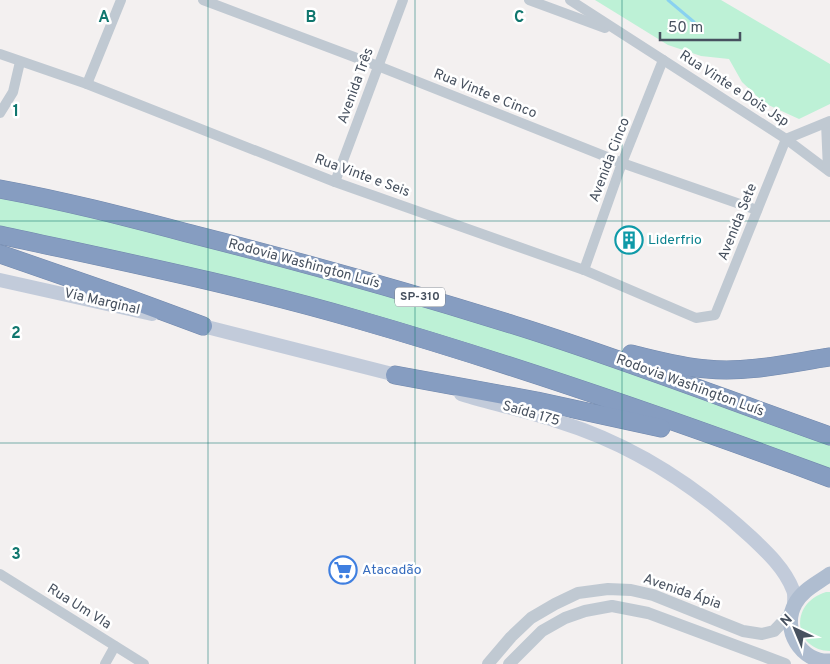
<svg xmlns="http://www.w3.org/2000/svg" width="830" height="664" viewBox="0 0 830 664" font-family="Overpass,sans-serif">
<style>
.green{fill:#bdf1d6}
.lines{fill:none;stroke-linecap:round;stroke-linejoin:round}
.stream{stroke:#89d1f0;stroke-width:3}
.motorway-casing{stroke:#7188ac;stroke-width:19}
.minor{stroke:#c0c9d2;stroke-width:10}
.tertiary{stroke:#c0c9d2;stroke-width:12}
.secondary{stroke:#c2cbda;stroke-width:14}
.primary{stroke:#afbdd0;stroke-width:15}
.motorway{stroke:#869dc1;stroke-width:18}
.grid{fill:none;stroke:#0f766e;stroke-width:1;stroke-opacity:0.55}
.labels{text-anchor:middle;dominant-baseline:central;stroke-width:5;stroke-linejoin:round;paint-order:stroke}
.shield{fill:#fff;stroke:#7e858f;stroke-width:1}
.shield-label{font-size:12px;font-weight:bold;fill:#47515f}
.street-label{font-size:14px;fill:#47515f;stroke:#fff}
.culture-label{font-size:14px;fill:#0d838f;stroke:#fff;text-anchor:start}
.shop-label{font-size:14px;fill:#366cbe;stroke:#fff;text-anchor:start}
.grid-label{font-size:16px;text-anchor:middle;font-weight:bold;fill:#0f766e;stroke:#fff;stroke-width:5;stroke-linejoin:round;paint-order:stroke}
</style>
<rect width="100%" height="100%" fill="#f3f0f0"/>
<!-- green -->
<g class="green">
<polygon points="595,0 721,0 830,64 830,104 799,119 764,103 742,82 729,59 701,56 668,45"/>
<polygon points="0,197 25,201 270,260 558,347 830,444 830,471 713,428 0,227"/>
<path d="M826,592H830V651C795,651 787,604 826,592Z"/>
</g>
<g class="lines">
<!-- stream -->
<polyline class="stream" points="668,0 694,22"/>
<!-- motorway casing -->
<g class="motorway-casing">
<g id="motorway">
<path d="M0,189C66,201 130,218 195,235C302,262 408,292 514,325C620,358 725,399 830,436"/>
<path d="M0,235C119,261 239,285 356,319C516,365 674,420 830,478"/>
<polyline points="0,254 130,299 203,326"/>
<path d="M631,354C656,360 681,367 707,369C748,373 790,363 830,357"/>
<polyline points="395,375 537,401 661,428"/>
</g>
</g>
<!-- minor -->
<g class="minor">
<polyline points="203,0 378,66 622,163 757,210"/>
<polyline points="529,0 605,28"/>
<polyline points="570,0 786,139 830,172"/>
<polyline points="0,54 87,84 335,182 584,270 696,318 715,315 786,139"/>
<polyline points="87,84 121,0"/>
<polyline points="0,113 13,92 20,62"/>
<polyline points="826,123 828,170"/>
<polyline points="786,139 830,121"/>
<polyline points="335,182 403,0"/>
<polyline points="584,270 622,163 663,60"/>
<polyline points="0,574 144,664"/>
<polyline points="105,664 115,646"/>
</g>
<!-- tertiary -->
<g class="tertiary">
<polyline points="488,664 511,637 531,618 555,604 578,593 608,589 631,590 653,595 743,631 762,634 774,631 792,612"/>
<polyline points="509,664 542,631 565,618 585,611 612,606 648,613 785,664"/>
</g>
<!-- secondary -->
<g class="secondary">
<polyline points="0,280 152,314"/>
<polyline points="195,324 404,377"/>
<path d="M461,394C493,404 527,411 560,422C631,444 696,486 751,537C767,552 785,569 793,590C795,594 794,600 794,605"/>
</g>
<!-- primary -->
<path class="primary" d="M830,574C818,583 802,590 795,604C781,629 801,663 830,661"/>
<!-- motorway -->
<use href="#motorway" class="motorway"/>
</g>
<!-- grid -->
<path class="grid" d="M208,0V664M415,0V664M622,0V664M0,221H830M0,443H830"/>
<!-- icons -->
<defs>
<g id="building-ring" transform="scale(1.4375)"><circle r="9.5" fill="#fff" stroke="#0f9aa8" stroke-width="1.5"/><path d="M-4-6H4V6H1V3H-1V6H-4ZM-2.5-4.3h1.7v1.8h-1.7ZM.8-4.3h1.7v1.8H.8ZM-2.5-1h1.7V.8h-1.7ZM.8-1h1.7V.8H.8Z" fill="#0f9aa8"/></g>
<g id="supermarket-ring" transform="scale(1.4375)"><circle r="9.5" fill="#fff" stroke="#3f7fe0" stroke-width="1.5"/><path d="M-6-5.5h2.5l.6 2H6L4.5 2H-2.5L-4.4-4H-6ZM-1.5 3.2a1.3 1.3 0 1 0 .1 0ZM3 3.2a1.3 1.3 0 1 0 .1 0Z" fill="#3f7fe0"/></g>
</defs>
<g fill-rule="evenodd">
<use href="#building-ring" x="629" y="240"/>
<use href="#supermarket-ring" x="343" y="570"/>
</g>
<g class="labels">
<!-- shield labels -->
<rect class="shield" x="395" y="287.5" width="50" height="19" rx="4"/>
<g class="shield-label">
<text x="420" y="297">SP-310</text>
</g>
<!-- street labels -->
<g class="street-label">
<text transform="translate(356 86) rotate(-70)">Avenida Três</text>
<text transform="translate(734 89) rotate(33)">Rua Vinte e Dois Jsp</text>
<text transform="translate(485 94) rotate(22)">Rua Vinte e Cinco</text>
<text transform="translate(610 160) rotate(-69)">Avenida Cinco</text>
<text transform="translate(362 176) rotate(20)">Rua Vinte e Seis</text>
<text transform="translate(738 222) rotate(-68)">Avenida Sete</text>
<text transform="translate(304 264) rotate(15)">Rodovia Washington Luís</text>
<text transform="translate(102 302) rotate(13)">Via Marginal</text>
<text transform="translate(690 386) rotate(20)">Rodovia Washington Luís</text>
<text transform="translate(531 414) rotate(16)">Saída 175</text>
<text transform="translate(682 592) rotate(19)">Avenida Ápia</text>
<text transform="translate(79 607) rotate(32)">Rua Um Vla</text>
</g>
<!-- culture labels -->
<g class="culture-label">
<text x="648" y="240">Liderfrio</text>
</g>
<!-- shop labels -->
<g class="shop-label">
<text x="362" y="570">Atacadão</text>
</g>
</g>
<g class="grid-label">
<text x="104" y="22">A</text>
<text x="311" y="22">B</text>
<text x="519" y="22">C</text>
<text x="16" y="116">1</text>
<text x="16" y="338">2</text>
<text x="16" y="559">3</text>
</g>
<!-- north arrow -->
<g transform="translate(795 629) rotate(316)" stroke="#ffffff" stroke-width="4" paint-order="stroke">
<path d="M0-4L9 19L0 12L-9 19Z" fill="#47515f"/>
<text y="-8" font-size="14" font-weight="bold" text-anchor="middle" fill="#47515f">N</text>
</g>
<!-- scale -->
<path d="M660 32v8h80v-8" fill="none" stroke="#47515f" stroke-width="2.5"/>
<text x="668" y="32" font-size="15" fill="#47515f" stroke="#ffffff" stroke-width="4" paint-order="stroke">50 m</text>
</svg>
